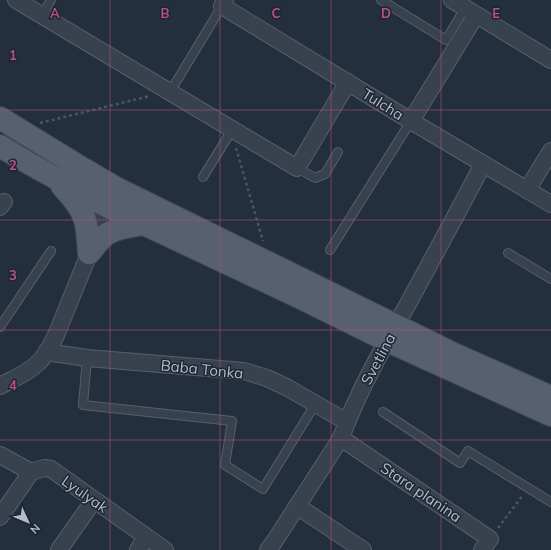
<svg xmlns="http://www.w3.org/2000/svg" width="551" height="550" viewBox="0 0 551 550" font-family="Mulish,sans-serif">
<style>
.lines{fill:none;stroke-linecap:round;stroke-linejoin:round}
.service-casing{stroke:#565f6c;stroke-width:10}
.minor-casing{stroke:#565f6c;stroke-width:18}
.primary-casing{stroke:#414a57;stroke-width:24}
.path{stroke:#44595c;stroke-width:2.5;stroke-dasharray:3 3;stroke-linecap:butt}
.service{stroke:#38414e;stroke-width:8}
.minor{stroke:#38414e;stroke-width:16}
.primary{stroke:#56606e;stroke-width:22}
.grid{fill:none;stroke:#bd5182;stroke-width:1;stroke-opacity:0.55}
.labels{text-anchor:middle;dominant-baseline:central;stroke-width:3;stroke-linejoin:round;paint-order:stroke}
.street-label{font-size:15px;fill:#b4bcc9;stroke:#1d2633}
.grid-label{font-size:13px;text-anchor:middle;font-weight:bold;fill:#bd5182;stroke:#1d2633;stroke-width:3;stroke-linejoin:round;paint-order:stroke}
</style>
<rect width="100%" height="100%" fill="#242f3e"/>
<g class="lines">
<!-- service casing -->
<g class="service-casing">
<g id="service">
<polyline points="381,0 446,40 465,8"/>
<polyline points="42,15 51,0"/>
<polyline points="170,92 222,6"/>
<polyline points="297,168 315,178 325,174 338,152"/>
<polyline points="203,177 232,130"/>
<polyline points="330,250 411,121"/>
<polyline points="508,253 551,279"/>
<polyline points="0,327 51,251"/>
<polyline points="87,358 83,405 232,421 225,465 263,489 316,403"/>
<polyline points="383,412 460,463 468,451 551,502"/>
</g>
</g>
<!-- minor casing -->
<g class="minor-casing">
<g id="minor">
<polyline points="16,0 297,168 348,82"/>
<polyline points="225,0 222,6 411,121 551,204"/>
<polyline points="452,0 551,60"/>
<polyline points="411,121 476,15"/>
<polyline points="527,190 551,151"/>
<polyline points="0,207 4,202"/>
<polyline points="46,352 87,358 244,371 267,378 288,388 347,422"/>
<path d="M0,386C13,379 28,373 38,363C47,355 52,343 57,333L112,197"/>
<polyline points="341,438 490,539 482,550"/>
<polyline points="0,455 31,472 44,468 51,469 165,550"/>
<polyline points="297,506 363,550"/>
<polyline points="0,517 31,472"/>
<polyline points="59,550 94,500"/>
<polyline points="138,550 146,537"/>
<path d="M268,550L274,542L341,438C358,391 384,346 409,302C434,256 459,210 483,164"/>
</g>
</g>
<!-- primary casing -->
<g class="primary-casing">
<g id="primary">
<polyline points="0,118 80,167 116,188 456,355 551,397"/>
<polyline points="0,146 25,161 108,207 301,298 388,341 551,415"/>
<path d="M62,186C72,197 83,209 86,224C88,233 88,243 89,253"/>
<path d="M89,253C94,248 98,241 104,236C115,228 130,226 143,224"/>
</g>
</g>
<!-- path -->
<g class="path">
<polyline points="40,123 150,96"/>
<polyline points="236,148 263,241"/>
<polyline points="498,528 523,495"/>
</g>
<!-- service -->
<use href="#service" class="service"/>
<!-- minor -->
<use href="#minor" class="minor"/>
<!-- primary -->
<use href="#primary" class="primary"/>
</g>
<!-- grid -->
<path class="grid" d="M110,0V550M220,0V550M331,0V550M441,0V550M0,110H551M0,220H551M0,330H551M0,440H551"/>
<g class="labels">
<!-- street labels -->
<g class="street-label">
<text transform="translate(383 104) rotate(32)">Tulcha</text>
<text transform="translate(378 359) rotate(-62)">Svetlina</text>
<text transform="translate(202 369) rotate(6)">Baba Tonka</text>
<text transform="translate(421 492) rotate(34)">Stara planina</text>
<text transform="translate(85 494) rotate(35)">Lyulyak</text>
</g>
</g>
<g class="grid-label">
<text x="55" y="18">A</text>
<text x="165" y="18">B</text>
<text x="276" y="18">C</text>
<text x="386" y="18">D</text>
<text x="496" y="18">E</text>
<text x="13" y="60">1</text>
<text x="13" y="170">2</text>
<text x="13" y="280">3</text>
<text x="13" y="390">4</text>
</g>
<!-- north arrow -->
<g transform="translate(28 522) rotate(134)" stroke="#1d2633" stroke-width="3" paint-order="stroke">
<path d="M0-3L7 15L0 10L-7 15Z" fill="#b4bcc9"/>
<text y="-6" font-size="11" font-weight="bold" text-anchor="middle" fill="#b4bcc9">N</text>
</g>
</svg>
